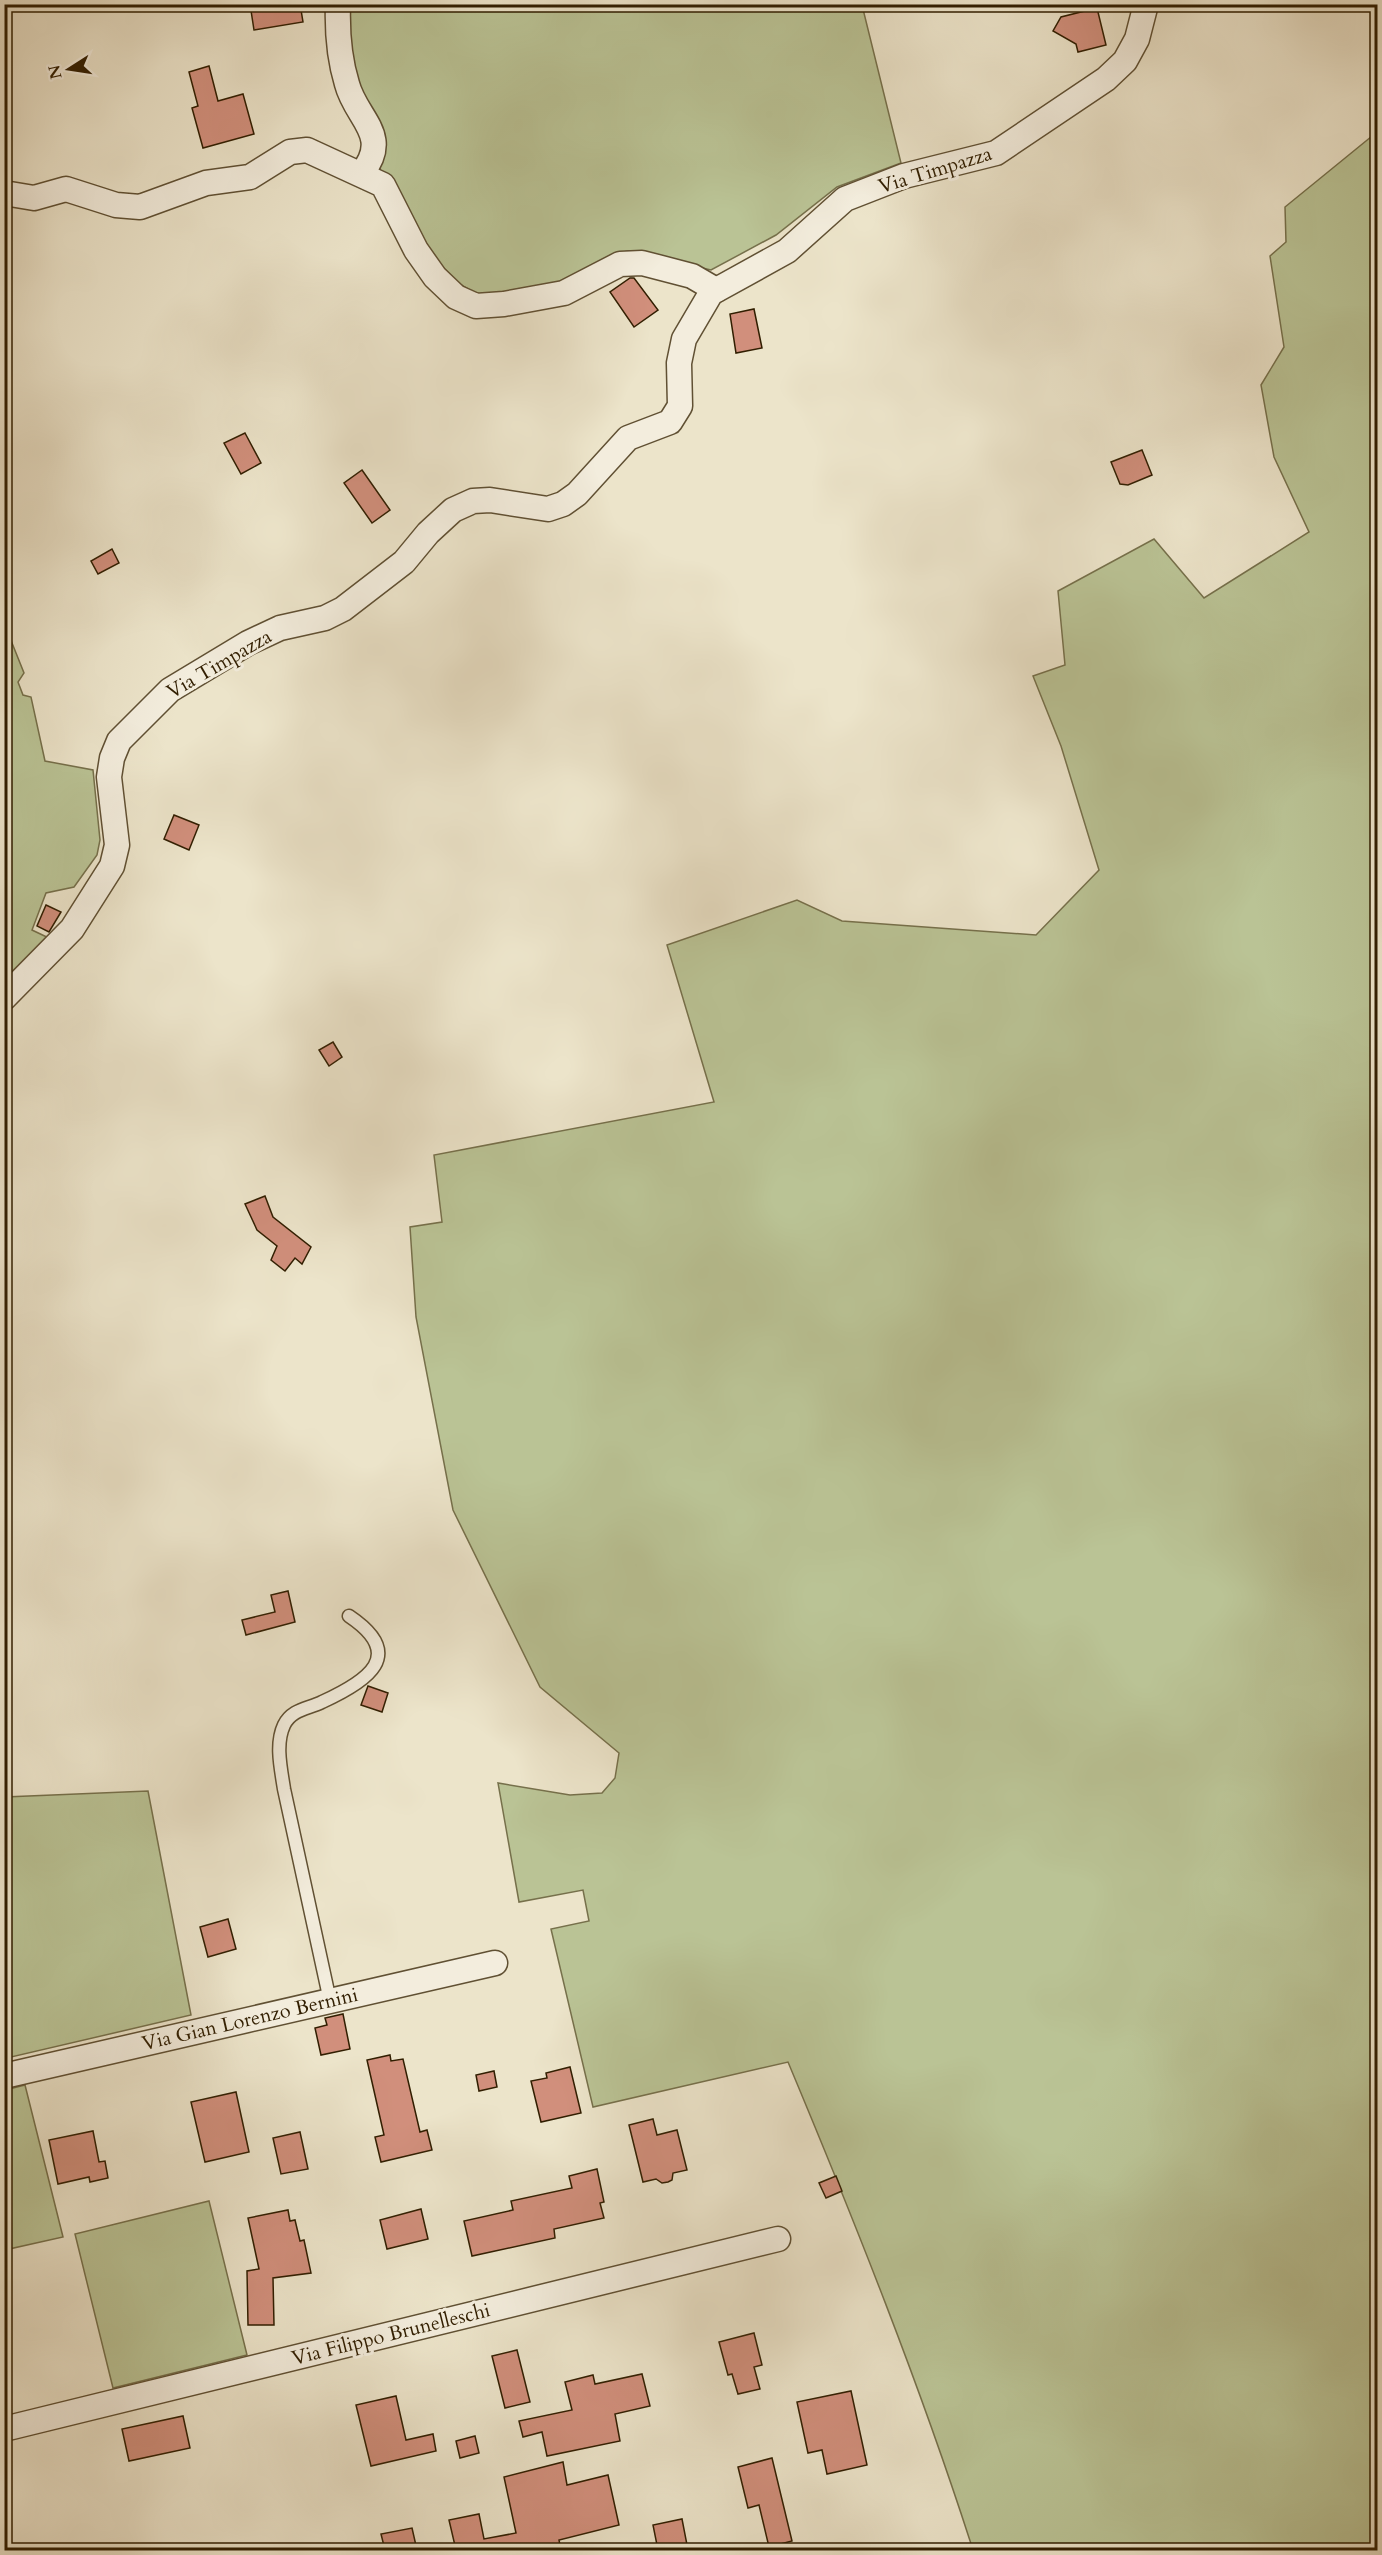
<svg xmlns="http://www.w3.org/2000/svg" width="1382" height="2555" viewBox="0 0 1382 2555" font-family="Cardo,serif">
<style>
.green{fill:#bac395;stroke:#76704b;stroke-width:1.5}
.building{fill:#d18f7c;stroke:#311e01;stroke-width:1.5}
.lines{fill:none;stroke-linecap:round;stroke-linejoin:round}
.service-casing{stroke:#605033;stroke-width:15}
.minor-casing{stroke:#605033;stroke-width:27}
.service{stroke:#f3eddd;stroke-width:12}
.minor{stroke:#f3eddd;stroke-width:24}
.labels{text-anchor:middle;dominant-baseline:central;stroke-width:6;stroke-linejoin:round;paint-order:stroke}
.street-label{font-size:20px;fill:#311e01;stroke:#f3eddd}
</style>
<rect width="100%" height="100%" fill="#ece4ca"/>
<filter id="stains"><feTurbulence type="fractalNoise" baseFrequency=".00333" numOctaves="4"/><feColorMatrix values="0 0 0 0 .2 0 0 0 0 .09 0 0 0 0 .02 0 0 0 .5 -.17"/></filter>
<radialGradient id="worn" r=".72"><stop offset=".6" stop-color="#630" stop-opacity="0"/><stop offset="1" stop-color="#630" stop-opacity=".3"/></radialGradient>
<!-- green -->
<g class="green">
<polygon points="344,5 862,5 901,163 837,187 776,235 711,270 628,251 614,254 543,290 478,295 458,283 422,245 404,207 380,170 378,132 351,73"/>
<path d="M1377,132V2550H973C920,2385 855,2222 788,2062L593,2107L551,1929L589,1921L583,1890L519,1902L498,1783L570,1795L602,1793L615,1778L619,1753L540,1687L453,1510L416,1317L410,1227L442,1222L434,1155L714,1102L667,945L797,900L842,921L1036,935L1099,870L1061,746L1033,676L1065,665L1058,591L1154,539L1204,598L1309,532L1274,457L1261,385L1284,347L1270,256L1286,242L1285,207Z"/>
<polygon points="4,623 24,673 18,682 23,695 31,697 45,761 93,770 100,840 97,855 74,887 46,893 32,930 51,939 4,985"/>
<polygon points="148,1791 191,2015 7,2058 4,2051 5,1797"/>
<polygon points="25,2085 63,2237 9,2249 4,2229 5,2090"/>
<polygon points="209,2201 247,2355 113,2388 75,2234"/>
</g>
<!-- building -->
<g class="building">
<polygon points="250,4 300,4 303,22 254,30"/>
<polygon points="1097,8 1106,45 1078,52 1076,44 1053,31 1061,17"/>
<polygon points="209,66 218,101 243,94 254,134 203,148 192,108 198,106 189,72"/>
<polygon points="630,278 634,278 658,310 634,327 610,292"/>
<polygon points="754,309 762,348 736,353 730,314"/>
<polygon points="245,433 261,463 241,474 224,443"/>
<polygon points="1142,450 1152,475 1128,485 1120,484 1111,462"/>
<polygon points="362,470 390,510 372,523 344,483"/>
<polygon points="112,549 119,563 98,574 91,561"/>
<polygon points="174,815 199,825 189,850 164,839"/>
<polygon points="46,905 61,912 49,932 37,926"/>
<polygon points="333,1042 342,1057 329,1066 319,1050"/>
<polygon points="265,1196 273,1217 311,1247 302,1264 295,1258 285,1271 271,1260 277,1246 257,1230 245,1204"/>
<polygon points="288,1591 295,1622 246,1635 242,1620 275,1612 271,1595"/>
<polygon points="368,1686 388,1693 382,1712 361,1705"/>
<polygon points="228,1919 236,1949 208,1957 200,1927"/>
<polygon points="343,2014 350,2049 321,2055 315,2028 327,2025 325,2018"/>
<polygon points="390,2055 391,2061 403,2059 420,2132 427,2130 432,2150 381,2162 375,2137 384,2135 367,2060"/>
<polygon points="570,2067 581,2113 541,2122 531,2081 547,2078 546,2073"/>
<polygon points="494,2071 497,2087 479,2091 476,2075"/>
<polygon points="236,2092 249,2152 205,2162 191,2102"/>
<polygon points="653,2119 657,2135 677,2130 687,2170 673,2173 672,2180 668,2182 662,2183 656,2179 643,2182 629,2125"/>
<polygon points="93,2131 99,2162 105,2161 108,2178 90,2182 89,2177 58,2184 49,2140"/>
<polygon points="300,2132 308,2169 281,2174 273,2138"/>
<polygon points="597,2169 604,2202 600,2203 604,2218 554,2229 555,2238 472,2256 464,2221 513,2210 511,2201 572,2188 569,2176"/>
<polygon points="836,2176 842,2191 826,2198 819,2183"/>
<polygon points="421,2209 428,2239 387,2249 380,2220"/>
<polygon points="288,2210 290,2221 295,2220 300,2241 304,2240 311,2273 273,2278 274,2325 248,2325 247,2271 259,2269 248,2218"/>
<polygon points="754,2333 762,2365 754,2367 760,2389 738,2394 732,2374 728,2375 719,2342"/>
<polygon points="517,2350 530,2402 505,2408 492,2356"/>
<polygon points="642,2374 650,2406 615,2414 620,2441 547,2456 542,2432 523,2437 519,2421 572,2410 565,2382 593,2375 595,2384"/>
<polygon points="851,2391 867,2465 827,2474 822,2450 808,2453 797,2402"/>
<polygon points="396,2396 406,2440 433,2434 436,2451 371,2466 356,2405"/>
<polygon points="183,2416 190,2448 129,2461 122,2429"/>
<polygon points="475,2436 479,2453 460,2458 456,2441"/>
<polygon points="772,2458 792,2541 769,2547 759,2505 748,2508 738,2467"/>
<polygon points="563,2462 567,2485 608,2475 619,2525 559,2540 561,2550 456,2550 449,2520 479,2514 484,2539 516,2533 504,2477"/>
<polygon points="682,2519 688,2550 658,2550 653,2525"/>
<polygon points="412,2528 417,2550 385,2550 381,2534"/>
</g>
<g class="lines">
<!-- service casing -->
<g class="service-casing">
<path id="service" d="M330,2001L284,1789C281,1769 275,1744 284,1725C292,1709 308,1709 322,1702C368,1681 407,1655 349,1616"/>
</g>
<!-- minor casing -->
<g class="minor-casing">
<g id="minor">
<path d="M338,4C337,32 339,58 347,84C356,119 392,135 362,173"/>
<polyline points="4,193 34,198 66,189 116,205 140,207 206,183 250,177 290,152 307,150 383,185 416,250 435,277 456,297 476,306 504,304 564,293 620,264 642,263 692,276 716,290"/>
<polyline points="4,998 72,929 112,866 117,845 109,777 112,758 119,741 170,690 248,643 280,628 325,618 343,609 404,562 428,533 453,510 473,501 490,500 548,509 563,504 577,494 628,438 670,422 680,406 679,363 684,339 711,293 787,251 845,199 904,176 996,153 1106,79 1125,61 1137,39 1146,4"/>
<polyline points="4,2076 495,1963"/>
<polyline points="4,2429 778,2239"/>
</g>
</g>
<!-- service -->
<use href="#service" class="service"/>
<!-- minor -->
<use href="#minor" class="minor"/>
</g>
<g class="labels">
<!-- street labels -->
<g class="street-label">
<text transform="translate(935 170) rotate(-17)">Via Timpazza</text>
<text transform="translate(219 664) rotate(-30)">Via Timpazza</text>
<text transform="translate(250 2019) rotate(-13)">Via Gian Lorenzo Bernini</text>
<text transform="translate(391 2334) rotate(-14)">Via Filippo Brunelleschi</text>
</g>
</g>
<!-- margin -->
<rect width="1382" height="2555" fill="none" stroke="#ece4ca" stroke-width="24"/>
<rect x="6" y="6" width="1370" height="2543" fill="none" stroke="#311e01" stroke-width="3"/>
<rect x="12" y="12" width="1358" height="2531" fill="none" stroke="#311e01" stroke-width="1.5"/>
<!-- north arrow -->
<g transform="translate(69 69) rotate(258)" stroke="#f3eddd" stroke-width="4.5" paint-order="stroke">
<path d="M0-4.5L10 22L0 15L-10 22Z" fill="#311e01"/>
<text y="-9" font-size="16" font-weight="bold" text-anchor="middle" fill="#311e01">N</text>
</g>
<rect width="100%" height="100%" filter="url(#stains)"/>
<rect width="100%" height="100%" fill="url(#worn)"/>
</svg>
